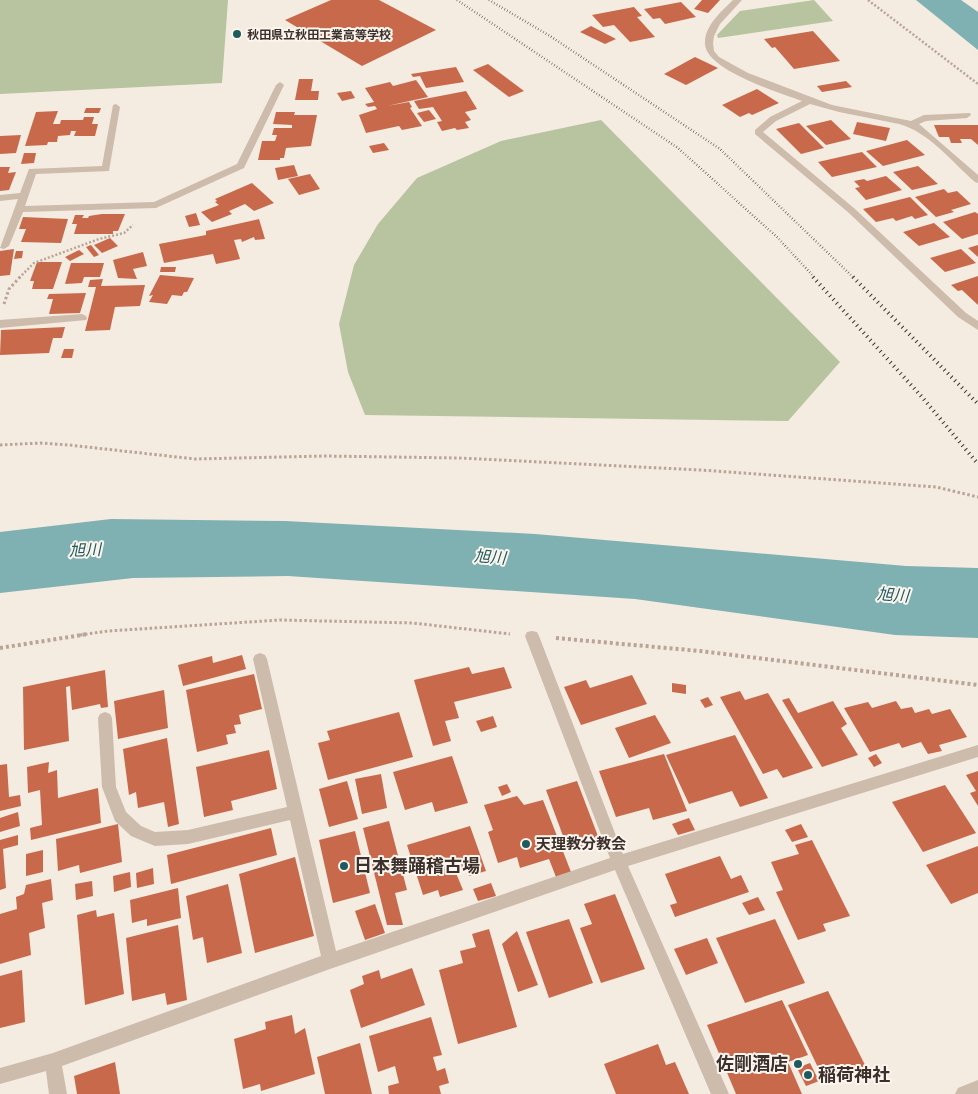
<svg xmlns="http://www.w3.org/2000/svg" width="978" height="1094" viewBox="0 0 978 1094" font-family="Cabin,'Noto Sans JP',sans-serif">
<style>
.green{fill:#b8c4a0}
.water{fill:#7fb0b2}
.building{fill:#c8694b}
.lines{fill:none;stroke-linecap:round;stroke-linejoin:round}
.path-far2{stroke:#b9a596;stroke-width:2.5;stroke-dasharray:2 2;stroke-linecap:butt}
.path-far1{stroke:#b9a596;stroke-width:3;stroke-dasharray:2.5 2.5;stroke-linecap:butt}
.path{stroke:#b9a596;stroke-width:4;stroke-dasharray:3 3;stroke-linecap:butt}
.minor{fill:#cdbbac;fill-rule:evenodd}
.rail-far1{stroke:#3b302b;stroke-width:2.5;stroke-dasharray:0.5 2.5;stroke-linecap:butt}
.rail{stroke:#3b302b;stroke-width:4;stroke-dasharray:1 4;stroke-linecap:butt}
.poi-dot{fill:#1f5a5e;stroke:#fbf5ee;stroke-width:2}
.labels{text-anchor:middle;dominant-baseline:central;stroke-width:4;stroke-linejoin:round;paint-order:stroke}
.far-poi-label{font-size:12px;font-weight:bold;fill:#3b302b;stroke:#fbf5ee;text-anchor:start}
.poi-label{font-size:15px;font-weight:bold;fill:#3b302b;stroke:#fbf5ee;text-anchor:start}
.water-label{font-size:16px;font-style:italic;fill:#1f5a5e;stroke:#fbf5ee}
.near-poi-label{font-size:18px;font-weight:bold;fill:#3b302b;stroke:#fbf5ee;text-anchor:start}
</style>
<rect width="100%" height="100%" fill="#f4ebe1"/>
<!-- green -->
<g class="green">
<polygon points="0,0 228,0 222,83 0,94"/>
<polygon points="814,0 833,21 718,38 717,35 740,11"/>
<polygon points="601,120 840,362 788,421 365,415 348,372 339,324 354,265 378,224 417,178 501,141"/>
</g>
<!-- water -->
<g class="water">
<polygon points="916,0 961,0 978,12 978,50"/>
<polygon points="111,519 285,521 535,534 906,566 978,568 978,638 895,635 635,599 288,576 133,578 0,593 0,532"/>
</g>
<!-- building -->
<g class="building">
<polygon points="331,0 379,0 436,30 362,66 285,20"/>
<polygon points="702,0 720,0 708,13 694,9"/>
<polygon points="681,2 696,17 665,24 660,18 653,19 644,9"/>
<polygon points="634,7 642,16 637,17 655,37 630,42 614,25 603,27 592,15"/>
<polygon points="591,26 616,39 605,44 580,32"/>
<polygon points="813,31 840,61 794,69 775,47 772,48 764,39"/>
<polygon points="695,57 718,68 686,85 664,74"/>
<polygon points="488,64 524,91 509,97 473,70"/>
<polygon points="456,67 464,82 426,88 420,76 413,77 411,74"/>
<polygon points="299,79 313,79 311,91 319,91 318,100 295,100"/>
<polygon points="416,80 428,97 387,106 409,102 412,107 410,108 422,126 402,130 399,126 366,133 359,115 377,109 375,106 368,107 365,104 374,102 365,88 390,82 393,86"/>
<polygon points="846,81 852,87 822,92 817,86"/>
<polygon points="757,89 779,103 752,115 749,113 740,117 722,105"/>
<polygon points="351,91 355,98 342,101 337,93"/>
<polygon points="466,91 477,109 465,112 471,120 465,122 469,128 457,130 455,128 442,131 437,122 442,121 433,107 419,109 414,101"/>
<polygon points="86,108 101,108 99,113 84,113"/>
<polygon points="429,110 436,119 424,122 417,113"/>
<polygon points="58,111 53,124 60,124 61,120 83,120 84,117 94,117 92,124 98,124 95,136 74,136 76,131 71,131 70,135 58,136 57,142 48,142 47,145 25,146 36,112"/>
<polygon points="276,112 295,112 294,115 317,115 311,146 286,148 284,158 280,158 280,160 258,160 262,141 275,141 277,135 272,135 274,128 292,128 292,125 273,124"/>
<polygon points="831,120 851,139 826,145 806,126"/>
<polygon points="857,122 890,128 886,141 853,134"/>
<polygon points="799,123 824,148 801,154 776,129"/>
<polygon points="934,125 978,125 978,145 971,139 960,139 962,143 951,143 949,137 939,137"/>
<polygon points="21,135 16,153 0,154 0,136"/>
<polygon points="907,140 925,155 883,166 866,151"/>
<polygon points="384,143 389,150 373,153 369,146"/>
<polygon points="862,152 877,167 832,177 818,162"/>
<polygon points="24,153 36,153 34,163 21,164"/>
<polygon points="294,165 298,176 278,180 275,168"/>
<polygon points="918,166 938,184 912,190 893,172"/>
<polygon points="0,167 10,167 8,173 16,172 9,190 0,191"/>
<polygon points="310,174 320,189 299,195 288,179"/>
<polygon points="886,176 902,190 866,200 855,188 860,187 854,181 864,179 867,181"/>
<polygon points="252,183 274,203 254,211 245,204 229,211 232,214 212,222 201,212 219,205 215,202 217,201 215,199"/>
<polygon points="944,189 948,193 957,191 971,204 951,210 954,212 936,217 915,197"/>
<polygon points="910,197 928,215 915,219 912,216 896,221 893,218 876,222 863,209"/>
<polygon points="975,212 978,214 978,234 962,239 943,222"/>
<polygon points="196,213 200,225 189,227 185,216"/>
<polygon points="102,214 125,214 118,231 113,231 113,234 74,234 77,224 72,224 75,215 84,215 82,218 88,218 89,216"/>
<polygon points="23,217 68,219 61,243 21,242 26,229 19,229"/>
<polygon points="259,219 265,239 255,240 254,237 242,242 241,239 234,240 240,259 216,264 213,254 164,263 159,244 206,235 206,231"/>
<polygon points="934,223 950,237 919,246 903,232"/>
<polygon points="110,238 118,246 102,253 94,245"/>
<polygon points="91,245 99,255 94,257 86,247"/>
<polygon points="978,245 978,257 968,248"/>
<polygon points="14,249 10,275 0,276 0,251"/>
<polygon points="961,249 976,263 945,272 930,258"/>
<polygon points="79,250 84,254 70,261 65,257"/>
<polygon points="16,251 23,251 22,258 14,259"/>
<polygon points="143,252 147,266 133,269 137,279 118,278 113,260"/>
<polygon points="37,262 62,262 53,289 32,289 34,281 30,281"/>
<polygon points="71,263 104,263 100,277 84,277 82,283 65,284"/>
<polygon points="161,267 176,267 175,272 160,272"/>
<polygon points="160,275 194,278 187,292 184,292 182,296 172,295 167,304 149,302 153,295 149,296"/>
<polygon points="978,276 978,305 962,290 958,291 951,285"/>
<polygon points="103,279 101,286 145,285 140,306 115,307 110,330 85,331 96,287 88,287 90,280"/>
<polygon points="86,293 80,313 49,314 53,299 47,299 49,294"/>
<polygon points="65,327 62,338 53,338 49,353 0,355 1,330"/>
<polygon points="64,349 74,349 72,358 61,358"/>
<polygon points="242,655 246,669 183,686 178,665 212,656 213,663"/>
<polygon points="469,667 472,674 504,667 512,688 454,702 459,718 445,721 451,741 433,746 414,680"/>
<polygon points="105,670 108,707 101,708 100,704 72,710 70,686 66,687 69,741 24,750 23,687"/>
<polygon points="254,674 262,709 239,715 241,724 234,725 236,733 226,735 228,744 197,752 186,690"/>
<polygon points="632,675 647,704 581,725 564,687 586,680 590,688"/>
<polygon points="672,683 686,685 686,694 672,692"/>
<polygon points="164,690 168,728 118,739 114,701"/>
<polygon points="740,691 745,700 768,693 813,768 783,778 777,769 763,774 720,697"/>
<polygon points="708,697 713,705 705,708 700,700"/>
<polygon points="789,698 798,713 833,701 847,724 841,728 858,755 822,767 782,700"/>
<polygon points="896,701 901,709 912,707 915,713 929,709 932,714 950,709 967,737 939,745 942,751 928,754 921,742 902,748 899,743 870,752 844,708 868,702 872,708"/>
<polygon points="399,712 413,757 328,780 318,743 330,740 327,731"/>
<polygon points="655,715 671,743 629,758 615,728"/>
<polygon points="493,716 497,727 481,732 476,721"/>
<polygon points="735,735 768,798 740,807 732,791 689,804 666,755"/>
<polygon points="167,738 179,824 168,827 164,802 138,808 136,792 129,795 123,749"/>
<polygon points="269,750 277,789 231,801 233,810 204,817 196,767"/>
<polygon points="664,754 687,811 653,820 649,808 616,817 599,771"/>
<polygon points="876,754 882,763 874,767 868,758"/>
<polygon points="452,756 468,803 435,812 432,802 405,810 393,772"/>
<polygon points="49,762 48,773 57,770 58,798 98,788 101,823 31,840 30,828 42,825 40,790 28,793 27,767"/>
<polygon points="7,764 9,797 20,795 21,806 0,811 0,765"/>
<polygon points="978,771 978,806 970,793 976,791 966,775"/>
<polygon points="381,774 387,808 362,814 355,779"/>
<polygon points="347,781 358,819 329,827 319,789"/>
<polygon points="577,781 601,844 569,852 546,790"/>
<polygon points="507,784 511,792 502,796 498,787"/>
<polygon points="945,785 976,833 923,852 892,802"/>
<polygon points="517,796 524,805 543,800 571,872 556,877 549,859 520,868 517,857 498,863 488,832 493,830 484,805"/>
<polygon points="18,812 20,826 0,832 0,818"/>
<polygon points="689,818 695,830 678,835 672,824"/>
<polygon points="389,821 407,890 395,893 403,925 387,925 363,828"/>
<polygon points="118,824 122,862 80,873 79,865 58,871 56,839"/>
<polygon points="801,824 808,837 792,842 785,830"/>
<polygon points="470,826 486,871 469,876 467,869 456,873 463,890 440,897 438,890 423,895 407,845"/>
<polygon points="271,828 277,855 171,884 167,855"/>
<polygon points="355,831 370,893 333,903 319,840"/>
<polygon points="18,835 18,845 3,849 6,888 0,890 0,840"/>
<polygon points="812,840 850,916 823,924 826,931 798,940 776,892 783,890 771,862 799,854 795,845"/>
<polygon points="978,846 978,893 951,904 926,865"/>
<polygon points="43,850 43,872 26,876 26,854"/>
<polygon points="720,856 731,879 741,875 749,892 675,917 670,905 677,903 665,874"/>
<polygon points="295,857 314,936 255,953 239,874"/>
<polygon points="153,868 154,884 137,888 136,873"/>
<polygon points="130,872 131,887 114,892 113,876"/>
<polygon points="51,879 53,900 42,903 45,928 29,933 31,955 0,964 0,914 17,909 16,897 24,894 26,885"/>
<polygon points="92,881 93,896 76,900 75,884"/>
<polygon points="491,883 496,896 478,901 473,889"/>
<polygon points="228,884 242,953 207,963 203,937 193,940 186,896"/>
<polygon points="178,888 181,918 147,926 147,919 132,923 130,900"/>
<polygon points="615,894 645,969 601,983 580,928 592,924 584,904"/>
<polygon points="758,897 765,910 749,915 742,903"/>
<polygon points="375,904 385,933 365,940 355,911"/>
<polygon points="96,910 97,917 114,913 124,994 85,1005 77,915"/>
<polygon points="569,919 593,983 549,998 526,932"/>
<polygon points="775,919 805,983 745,1003 716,938"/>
<polygon points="178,925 187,1000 167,1005 165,993 132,1001 126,938"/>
<polygon points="489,929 517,1027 458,1044 439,970 463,963 460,951 476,947 472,934"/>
<polygon points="517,931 538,985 518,992 502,944"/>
<polygon points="707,938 718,963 686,975 674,949"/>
<polygon points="412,968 425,1005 361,1028 350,990 364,984 362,976 379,970 381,979"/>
<polygon points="22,970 25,1022 0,1028 0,976"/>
<polygon points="828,991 866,1067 825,1082 788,1005"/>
<polygon points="782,1000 808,1055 788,1062 802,1094 736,1094 707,1025"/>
<polygon points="292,1015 295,1034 305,1028 315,1074 261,1091 260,1084 243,1089 234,1039 266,1029 265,1022"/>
<polygon points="431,1017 442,1055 433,1057 437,1071 445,1068 449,1083 439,1086 441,1094 389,1094 388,1086 399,1083 395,1066 378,1072 369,1036"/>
<polygon points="360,1043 372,1094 325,1094 317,1057"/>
<polygon points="658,1044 666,1065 675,1062 689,1094 616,1094 604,1064"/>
<polygon points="115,1062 120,1094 77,1094 74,1076"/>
<polygon points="810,1063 819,1081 806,1086 797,1068"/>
</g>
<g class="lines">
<!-- path-far2 -->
<g class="path-far2">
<polyline points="868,0 978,84"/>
<polyline points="19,278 34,263 99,239 124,233 133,225"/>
</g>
<!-- path-far1 -->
<g class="path-far1">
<polyline points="4,304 9,289 20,277"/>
<polyline points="0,445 40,443 69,445 195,459 325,456 459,458 701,470 936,487 978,497"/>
<polyline points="80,635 108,631 280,620 413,623 510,634"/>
</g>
<!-- path -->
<g class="path">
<polyline points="556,638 700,651 978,685"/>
<polyline points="0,648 88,634"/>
</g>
<!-- minor -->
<g class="minor">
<path d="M733,0H742L720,24L714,36L713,43L714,51L719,57L748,73L832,105L911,121L924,115L970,113L971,115L967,118L926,121L919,124L978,175V183L975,182C952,162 929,132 899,124L839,112L810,104L776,121L763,132L855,209L966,313L978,321V330L958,317L849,213L755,134V130L770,117L802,101C780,93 706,70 705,44C704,26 722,11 733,0Z"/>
<polygon points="280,82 284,85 244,168 156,208 23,212 9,246 4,249 0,248 18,199 0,201 0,195 20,193 29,169 102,166 113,105 116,104 120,107 109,171 36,174 25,206 154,202 237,164 276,85"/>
<polygon points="82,314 86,316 87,318 86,320 0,328 0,320"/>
<polygon points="532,631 537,632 539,636 623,854 978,745 978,757 628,866 729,1094 711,1094 615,870 330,969 62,1066 67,1094 49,1094 46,1071 0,1084 0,1068 53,1053 321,956 290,820 188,844 155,846 131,836 115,821 102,787 98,718 100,714 105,712 110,714 112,718 116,787 126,812 141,826 155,832 188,830 287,807 253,659 255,655 260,653 265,655 267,659 336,951 610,858 525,636 527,632"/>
<polygon points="978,1080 978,1094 955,1094 958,1088"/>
</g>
<!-- rail-far1 -->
<g class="rail-far1">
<polyline points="457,0 678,148 778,238 815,278"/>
<polyline points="489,0 550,36 720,149 854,278"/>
</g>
<!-- rail -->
<g class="rail">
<polyline points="813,277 922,397 978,464"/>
<polyline points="853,277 978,404"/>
</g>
</g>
<!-- markers -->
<g class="poi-dot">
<circle cx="237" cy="34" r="5"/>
<circle cx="526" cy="844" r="5"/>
<circle cx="344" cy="866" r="5"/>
<circle cx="798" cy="1064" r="5"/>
<circle cx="808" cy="1075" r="5"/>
</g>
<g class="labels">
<!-- far-poi labels -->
<g class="far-poi-label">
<text x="247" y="34">秋田県立秋田工業高等学校</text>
</g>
<!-- poi labels -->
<g class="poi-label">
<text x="536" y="844">天理教分教会</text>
</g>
<!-- water labels -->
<g class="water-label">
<text transform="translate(85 550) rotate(-2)">旭川</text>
<text transform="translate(490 557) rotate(4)">旭川</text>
<text transform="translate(893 595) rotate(4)">旭川</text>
</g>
<!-- near-poi labels -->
<g class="near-poi-label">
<text x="354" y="866">日本舞踊稽古場</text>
<text x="788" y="1064" text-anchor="end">佐剛酒店</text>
<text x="818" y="1075">稲荷神社</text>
</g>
</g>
</svg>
